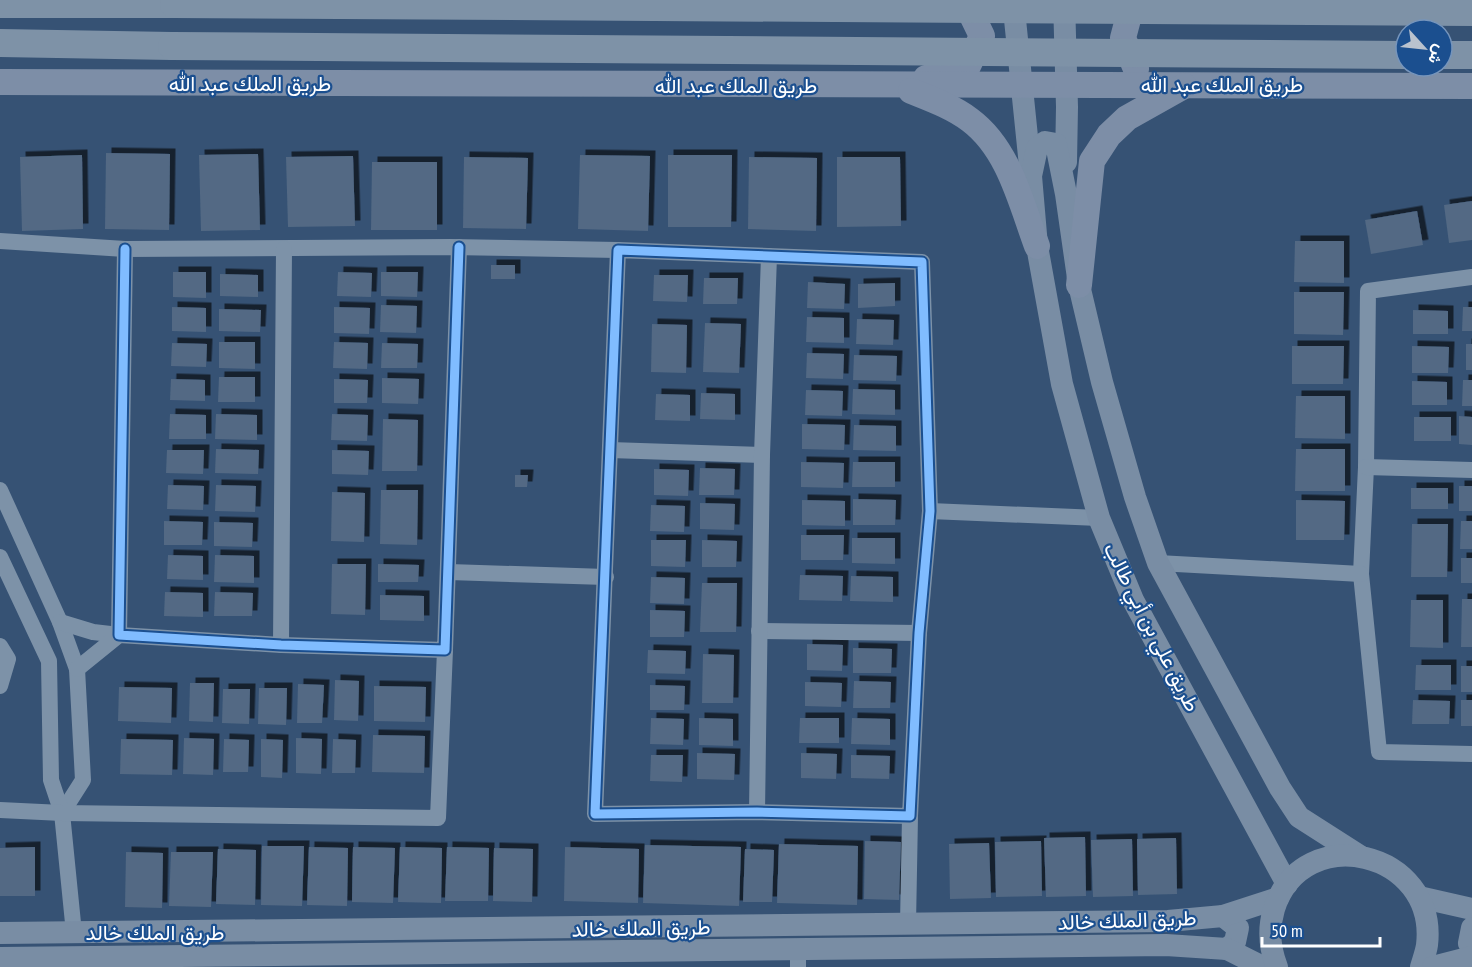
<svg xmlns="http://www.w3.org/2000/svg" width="1472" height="967" viewBox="0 0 1472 967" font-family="'PT Sans Narrow',Vazirmatn,sans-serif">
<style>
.building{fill:#526984;filter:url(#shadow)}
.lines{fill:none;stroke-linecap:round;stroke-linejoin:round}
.minor{stroke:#7d92a8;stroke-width:16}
.secondary{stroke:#798da4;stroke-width:22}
.primary{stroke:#7d8ea7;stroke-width:26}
.motorway{stroke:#7e92a7;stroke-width:28}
.motorway-bridge{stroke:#7e92a7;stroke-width:28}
.cycleway-casing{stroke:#1b4f8f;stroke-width:13}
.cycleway{stroke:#80bcff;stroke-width:9}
.labels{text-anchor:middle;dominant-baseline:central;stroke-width:4.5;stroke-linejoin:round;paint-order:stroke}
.street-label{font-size:21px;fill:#fff;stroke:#1b4f8f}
</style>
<defs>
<filter id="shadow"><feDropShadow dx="5.5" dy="-5.5" stdDeviation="0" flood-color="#0009"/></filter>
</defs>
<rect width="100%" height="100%" fill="#365274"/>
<!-- building -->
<g class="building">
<polygon points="106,153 170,154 169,230 105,229"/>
<polygon points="258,154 260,230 201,231 199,155"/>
<polygon points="82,155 83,229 22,231 20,157"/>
<polygon points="580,155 650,156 648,231 578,229"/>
<polygon points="668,155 732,155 731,227 668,227"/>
<polygon points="353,156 355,226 288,227 286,157"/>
<polygon points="464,157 528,158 526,229 463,228"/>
<polygon points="749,157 817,158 816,231 748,229"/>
<polygon points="837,157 900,157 901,226 837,227"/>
<polygon points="372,162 437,162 437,230 371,230"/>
<polygon points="1472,201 1472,240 1449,243 1444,205"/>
<polygon points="1417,211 1423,245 1371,254 1365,220"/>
<polygon points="1295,241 1344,241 1344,283 1294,282"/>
<rect x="491" y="265" width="24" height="14"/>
<polygon points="173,272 206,272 206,298 173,297"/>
<polygon points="338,272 372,273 371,297 337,296"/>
<polygon points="381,272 418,272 417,297 381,296"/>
<polygon points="220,274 258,275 258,297 220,296"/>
<polygon points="654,275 688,275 687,302 653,301"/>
<polygon points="704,278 738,278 737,304 703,304"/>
<polygon points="808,282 845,284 844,309 807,308"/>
<polygon points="895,283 895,306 858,308 858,284"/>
<polygon points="1294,292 1344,292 1343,335 1294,334"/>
<polygon points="381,305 417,306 416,333 380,332"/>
<polygon points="172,307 206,308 206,332 172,331"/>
<polygon points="334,307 370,308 369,334 334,333"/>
<polygon points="1463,307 1472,307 1472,331 1462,331"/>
<polygon points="219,309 261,310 260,332 219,331"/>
<polygon points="1413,310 1448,311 1448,334 1413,334"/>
<polygon points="807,317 844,318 844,343 806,342"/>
<polygon points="857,319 894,320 893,345 856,344"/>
<polygon points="705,323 741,324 739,373 703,372"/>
<polygon points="652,324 687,325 686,373 651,372"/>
<polygon points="219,342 255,342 255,369 219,368"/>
<polygon points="334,342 368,343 367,369 333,368"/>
<polygon points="172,343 207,344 206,367 171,366"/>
<polygon points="382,343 418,344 417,368 381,368"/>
<rect x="1466" y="344" width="6" height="26"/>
<polygon points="1292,346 1344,346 1343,384 1292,384"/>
<polygon points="1412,346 1449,347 1448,373 1412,373"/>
<polygon points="807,353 844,354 843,379 806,378"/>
<polygon points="854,355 897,356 896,381 853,380"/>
<polygon points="219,377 255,377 255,402 218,402"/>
<polygon points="382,378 419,379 418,404 382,403"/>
<polygon points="171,379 205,380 205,401 170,400"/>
<polygon points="334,379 368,380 367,403 334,403"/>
<polygon points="1463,380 1472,380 1472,406 1462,406"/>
<polygon points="1412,381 1447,382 1447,405 1412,405"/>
<polygon points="853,389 895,390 895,415 852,414"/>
<polygon points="806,390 843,391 842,416 805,415"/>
<polygon points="701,393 735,394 735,420 700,419"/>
<polygon points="656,394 690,395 690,421 655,420"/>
<polygon points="1296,396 1345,396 1345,439 1295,438"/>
<polygon points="170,414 206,415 206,439 169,439"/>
<polygon points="216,414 257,415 257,440 215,439"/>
<polygon points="332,414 368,415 367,441 331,440"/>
<polygon points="1459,416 1472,417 1472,445 1459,444"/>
<rect x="1414" y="417" width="37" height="24"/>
<polygon points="383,419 418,420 417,471 382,471"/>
<polygon points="802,424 845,425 844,450 802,449"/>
<polygon points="854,425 896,426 896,451 853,450"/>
<polygon points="216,449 259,450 258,474 215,473"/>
<polygon points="1296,449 1345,449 1345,491 1295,491"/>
<polygon points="167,450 204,450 203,474 166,473"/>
<polygon points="332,450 369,451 368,475 332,474"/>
<polygon points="801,462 844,463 843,488 801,487"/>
<polygon points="853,462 895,462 895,487 852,487"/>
<polygon points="700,468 735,469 734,495 699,495"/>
<polygon points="654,469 689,470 688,496 654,495"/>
<polygon points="515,475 528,475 527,487 515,487"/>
<polygon points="168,485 204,486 203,510 167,509"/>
<polygon points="216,485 256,486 255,512 215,511"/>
<rect x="1459" y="486" width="13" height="25"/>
<rect x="1411" y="488" width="37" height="21"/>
<polygon points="381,490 418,490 417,545 380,544"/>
<polygon points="332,492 365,493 364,542 331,541"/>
<polygon points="853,499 896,500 895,525 853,525"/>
<polygon points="802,500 845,501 845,526 802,525"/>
<polygon points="1296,500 1345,501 1344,540 1296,540"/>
<polygon points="700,503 735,504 734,530 700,529"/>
<polygon points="651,505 685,506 684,532 650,531"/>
<polygon points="164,521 203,522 202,545 164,545"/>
<polygon points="1461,521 1472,521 1472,549 1460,549"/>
<polygon points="214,522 253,523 252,547 214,546"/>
<polygon points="1412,524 1448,524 1447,577 1411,577"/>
<polygon points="801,535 844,535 843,560 801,560"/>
<polygon points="852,538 895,538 895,564 852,563"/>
<polygon points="651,540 686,540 685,567 651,566"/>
<polygon points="702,540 737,541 736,567 702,567"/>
<polygon points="168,555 203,556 203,580 167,579"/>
<polygon points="215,555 254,556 254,583 214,582"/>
<rect x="1461" y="558" width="11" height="25"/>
<polygon points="332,564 366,564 365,615 331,614"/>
<polygon points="378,564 419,565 418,582 378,582"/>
<polygon points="800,575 843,576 842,601 799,600"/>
<polygon points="851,576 893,577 893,602 850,601"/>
<polygon points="651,577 685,578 684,604 650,603"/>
<polygon points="702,583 737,583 736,632 700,632"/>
<polygon points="165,592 203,593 203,617 164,616"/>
<polygon points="215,592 253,593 252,616 214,616"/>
<polygon points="380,595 424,596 424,621 380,620"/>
<polygon points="1462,599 1472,599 1472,647 1461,647"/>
<polygon points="1411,600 1443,600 1443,648 1410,647"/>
<polygon points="650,610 685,611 684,637 650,637"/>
<polygon points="807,644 843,645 842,671 807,670"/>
<polygon points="853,648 892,649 891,673 853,673"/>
<polygon points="648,650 686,651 685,674 647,673"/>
<polygon points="703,654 734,655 733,703 702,703"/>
<polygon points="1416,665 1451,665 1451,690 1415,690"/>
<rect x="1461" y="666" width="11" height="26"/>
<polygon points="335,680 359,681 358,721 334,720"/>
<polygon points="854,681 891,682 890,708 853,708"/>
<polygon points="805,682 842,683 841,707 805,706"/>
<polygon points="190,683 214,683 213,722 189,721"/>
<polygon points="298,684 324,685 322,723 297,723"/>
<polygon points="650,685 685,686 684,710 650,710"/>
<polygon points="374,686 426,687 425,722 374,721"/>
<polygon points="119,687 172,688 171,723 118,721"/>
<polygon points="259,688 287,688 286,725 258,724"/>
<polygon points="223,689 250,689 249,724 222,723"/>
<polygon points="1413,700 1450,701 1449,724 1412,724"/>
<rect x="1461" y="700" width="11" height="26"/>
<polygon points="651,718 684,719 683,745 650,744"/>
<polygon points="699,718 733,719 733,746 699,745"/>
<polygon points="800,718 839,718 839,743 799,743"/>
<polygon points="852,718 890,719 890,745 851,744"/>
<polygon points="373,735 425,736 424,773 372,772"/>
<polygon points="184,738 214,739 213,775 183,774"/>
<polygon points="296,738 322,739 321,774 296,773"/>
<polygon points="121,739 173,740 172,775 120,774"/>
<polygon points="224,739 249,740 248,772 223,772"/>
<polygon points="261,739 283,740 282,778 261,777"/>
<polygon points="333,739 356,740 355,773 332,773"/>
<polygon points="697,753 735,754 734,780 697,779"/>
<polygon points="801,753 837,754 836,779 801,778"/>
<polygon points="651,755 683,755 682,782 650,781"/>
<polygon points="851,755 890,756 889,779 851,778"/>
<polygon points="1085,837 1086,896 1046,897 1044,838"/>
<polygon points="1176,838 1177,894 1138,895 1137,839"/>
<polygon points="1132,839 1133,896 1093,897 1091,840"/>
<polygon points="865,841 901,842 899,900 864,899"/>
<polygon points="1041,841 1042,896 996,897 995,842"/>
<polygon points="989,843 991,898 950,899 949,844"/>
<polygon points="779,844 858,846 857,905 777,903"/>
<polygon points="645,845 741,847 739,906 643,903"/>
<polygon points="262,846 304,846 302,906 261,905"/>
<polygon points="35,847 35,896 0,896 0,848"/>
<polygon points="309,847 348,848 347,906 307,905"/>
<polygon points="353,847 395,848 393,903 352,902"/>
<polygon points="400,847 442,848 441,903 398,902"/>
<polygon points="447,847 489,848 488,901 445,901"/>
<polygon points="565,847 639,849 638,903 564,901"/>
<polygon points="494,848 533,849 532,902 493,901"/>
<polygon points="218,849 256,850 255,905 216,904"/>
<polygon points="745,849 774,850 772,902 743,902"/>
<polygon points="126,852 163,853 162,908 125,907"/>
<polygon points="171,852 213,852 211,907 169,906"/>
</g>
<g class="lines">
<!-- minor -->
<g class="minor">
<polyline points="0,241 125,249 450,247 618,250"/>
<polyline points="125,249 119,635 281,645 445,650 459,247"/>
<polygon points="618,250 922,262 930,511 919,633 910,816 757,812 595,814"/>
<polyline points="1472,277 1368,291 1366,467 1361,574 1379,752 1472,754"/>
<polyline points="610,450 762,455"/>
<polyline points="1366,467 1472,470"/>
<polyline points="0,490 60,622 77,669 83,780 62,813"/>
<polyline points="930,511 1099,518"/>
<polyline points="0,557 49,661 51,780 62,813 74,933"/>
<polyline points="1158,563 1361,574"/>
<polyline points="449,572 606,577"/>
<polyline points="60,622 93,632 119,635"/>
<polyline points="759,631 919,633"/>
<polyline points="281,645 284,249"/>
<polyline points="0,646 8,659 0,686"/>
<polyline points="77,669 119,635"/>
<polyline points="0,810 62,813 438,818 445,650"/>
<polyline points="757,812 762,455 769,256"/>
<polyline points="908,924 910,816"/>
<polyline points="798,951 798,967"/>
</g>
<!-- secondary -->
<g class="secondary">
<polyline points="1013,0 1030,166"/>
<polyline points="1064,0 1067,107 1066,162"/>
<polyline points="1287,884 1133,600 1099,518 1062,384 1037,246 1031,176 1037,148 1045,142 1056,144 1066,194 1079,285 1102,382 1135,497 1158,563 1280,788 1299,817 1360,856"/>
<polyline points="1419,897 1472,909"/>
<polyline points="1223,916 1238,928 1235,942 1227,949"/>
<polyline points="1472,928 1469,943 1472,945"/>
<polyline points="0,933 1168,921 1223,916 1278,898"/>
<polyline points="0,958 1166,945 1227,949 1263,967"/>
<path d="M1277,967C1269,947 1268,929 1274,909C1303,819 1438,851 1427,945C1426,952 1423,960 1421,967"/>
<polyline points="1433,967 1472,957"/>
</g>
<!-- primary -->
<g class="primary">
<polyline points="1136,69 1123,38 1132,4 1143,0"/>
<polyline points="926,78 968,66 982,36 966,3 954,0"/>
<polyline points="0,82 1472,86"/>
<path d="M911,91C931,99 953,107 970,120C1009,149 1021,203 1037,246"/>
<polyline points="1079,285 1092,161 1109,135 1127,118 1184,86"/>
</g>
<!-- motorway -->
<g class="motorway">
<polyline points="0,4 174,4"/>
<polyline points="0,43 172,46"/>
<polyline points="1442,55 1472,55"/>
</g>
<!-- motorway-bridge -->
<g class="motorway-bridge">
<polyline points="174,4 1472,12"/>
<polyline points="172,46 1406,55"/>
</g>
<!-- cycleway casing -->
<g class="cycleway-casing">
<g id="cycleway">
<polyline points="125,249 119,635 281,645 445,650 459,247"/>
<polygon points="618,250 922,262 930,511 919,633 910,816 757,812 595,814"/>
</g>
</g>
<!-- cycleway -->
<use href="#cycleway" class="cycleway"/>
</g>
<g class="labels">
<!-- street labels -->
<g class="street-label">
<text x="250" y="83">طريق الملك عبد الله</text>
<text x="1222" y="84">طريق الملك عبد الله</text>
<text x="736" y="85">طريق الملك عبد الله</text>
<text transform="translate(1152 627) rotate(63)">طريق علي بن أبي طالب</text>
<text transform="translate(1127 920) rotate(-2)">طريق الملك خالد</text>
<text transform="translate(641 928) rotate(-1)">طريق الملك خالد</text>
<text x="155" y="932">طريق الملك خالد</text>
</g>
</g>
<!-- north arrow -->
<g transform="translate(1424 48) rotate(117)"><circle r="28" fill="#1b4f8f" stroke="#7695bc" stroke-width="1.5"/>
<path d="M0-4.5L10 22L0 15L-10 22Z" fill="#b9c2ce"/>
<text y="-9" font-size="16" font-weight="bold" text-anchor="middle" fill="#ffffff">ش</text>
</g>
<!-- scale -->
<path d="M1262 937v9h118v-9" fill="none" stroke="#ffffff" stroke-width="3"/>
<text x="1271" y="937" font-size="18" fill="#ffffff" stroke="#1b4f8f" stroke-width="4.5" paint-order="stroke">50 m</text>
</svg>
